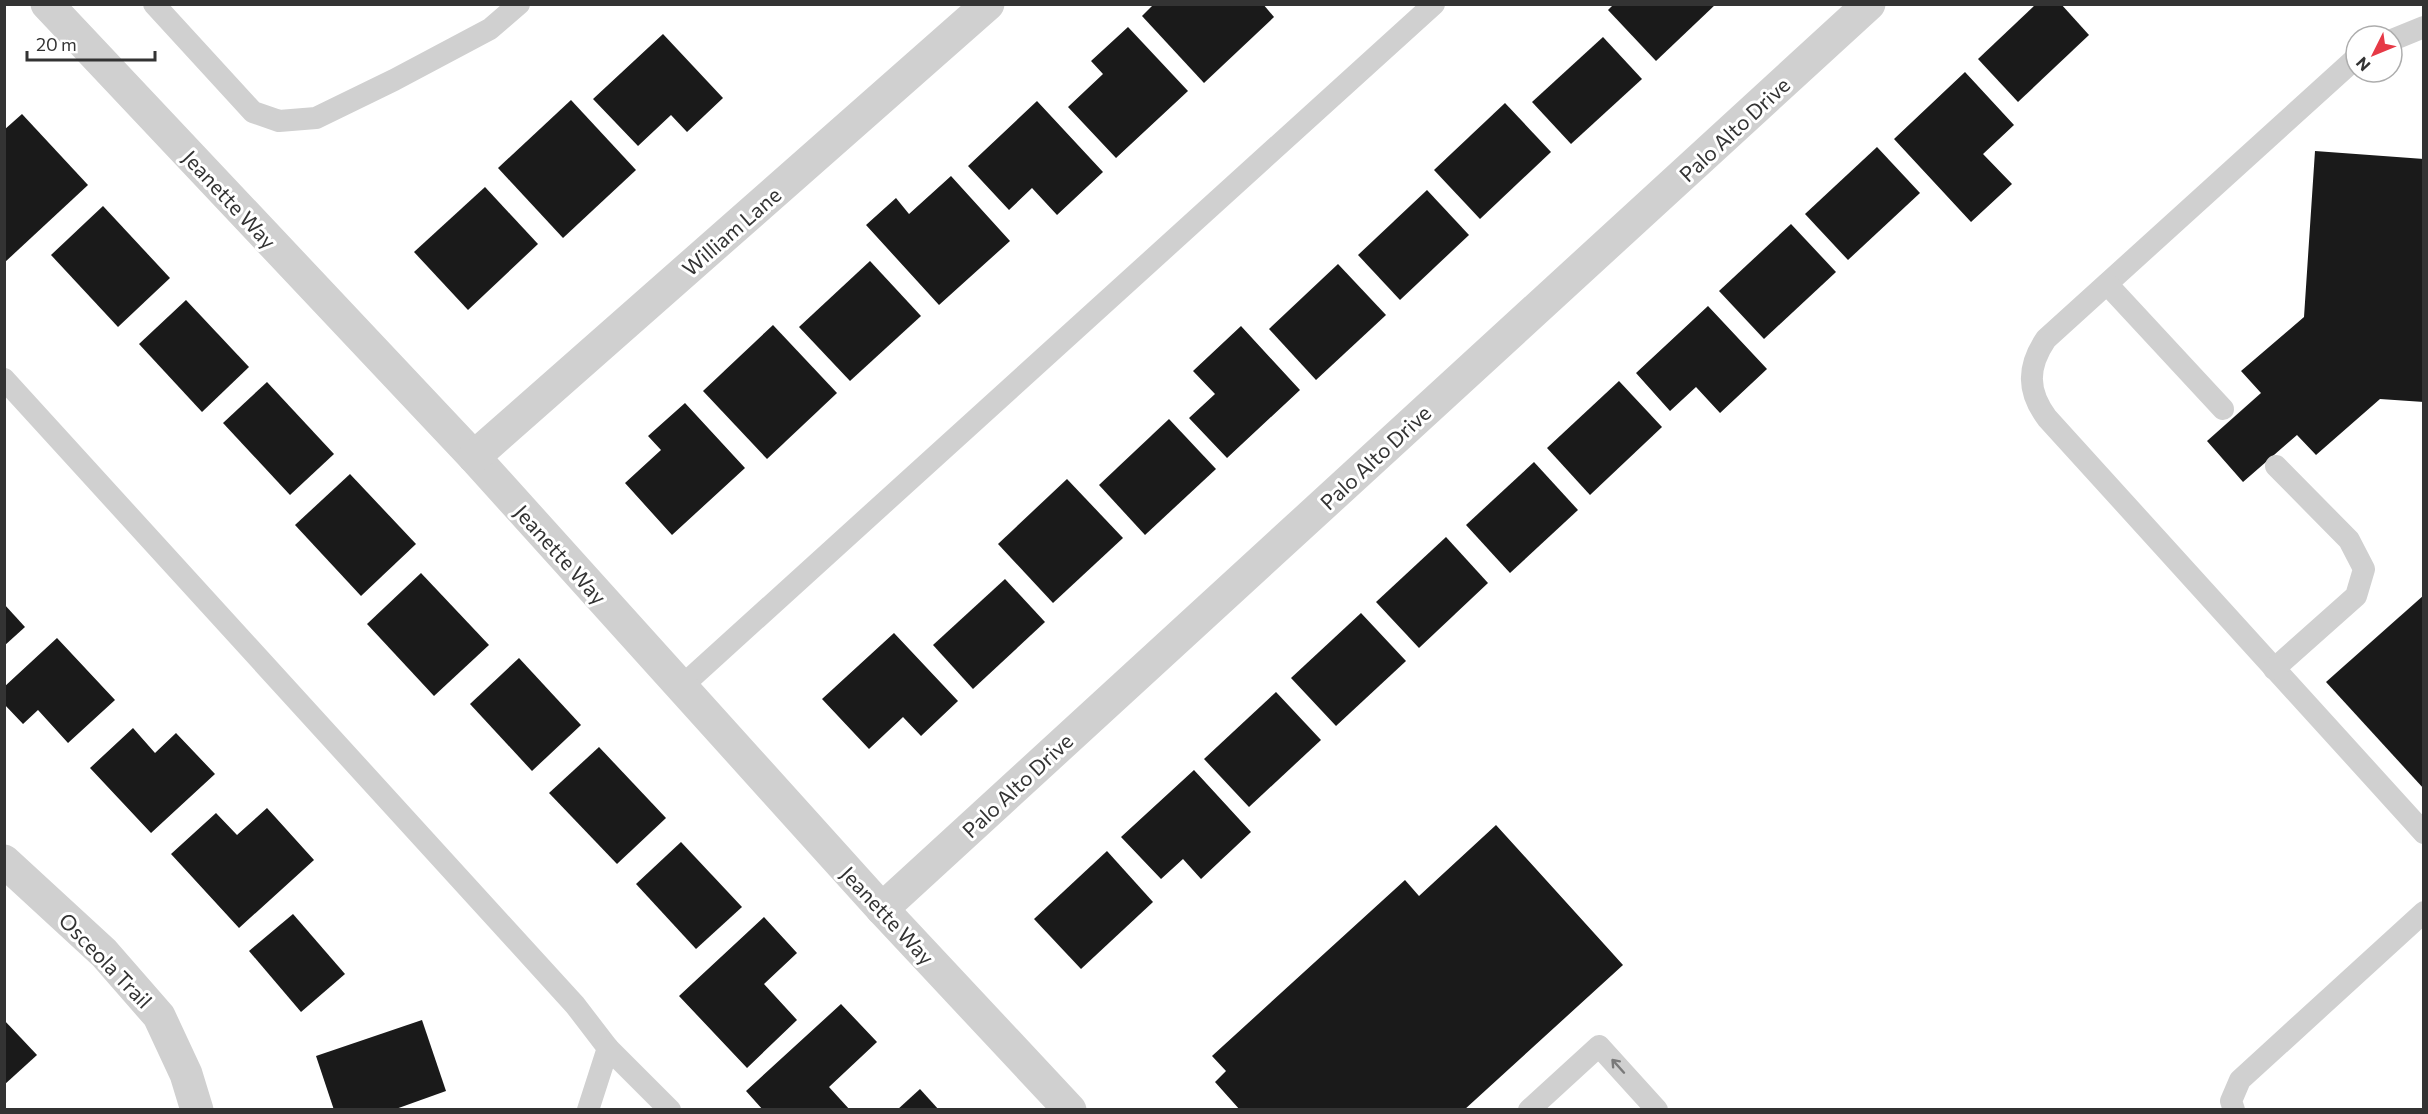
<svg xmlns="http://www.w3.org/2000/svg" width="2428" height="1114" viewBox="0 0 2428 1114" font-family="Commissioner,sans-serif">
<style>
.building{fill:#1a1a1a}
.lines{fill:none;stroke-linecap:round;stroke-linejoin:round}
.lane{stroke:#d0d0d0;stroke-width:22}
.street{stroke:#d0d0d0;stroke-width:33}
.oneway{stroke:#7a7a7a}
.labels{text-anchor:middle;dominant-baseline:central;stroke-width:6;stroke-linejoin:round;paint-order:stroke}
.street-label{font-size:21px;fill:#333;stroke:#fff}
</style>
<rect width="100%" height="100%" fill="#fff"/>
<!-- building -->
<g class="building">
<polygon points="1154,4 1263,4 1274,17 1204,83 1142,16"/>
<polygon points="1614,4 1716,4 1656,61 1608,10"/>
<polygon points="2036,4 2061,4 2089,35 2018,102 1978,59"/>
<polygon points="1128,27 1188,91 1116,158 1068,107 1103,74 1091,61"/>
<polygon points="663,34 723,98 687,132 671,115 638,146 593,99"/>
<polygon points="1603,37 1642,79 1571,144 1532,102"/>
<polygon points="1965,72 2014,125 1983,154 2012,184 1971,222 1894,139"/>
<polygon points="571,100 636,170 563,238 498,168"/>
<polygon points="1037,101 1103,172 1057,215 1032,188 1009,210 968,166"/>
<polygon points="1505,103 1551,152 1480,219 1434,170"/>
<polygon points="22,114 88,185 4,263 4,130"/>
<polygon points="1877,147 1920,193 1848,260 1805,214"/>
<polygon points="2315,151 2424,159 2424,402 2380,399 2316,455 2297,435 2243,482 2207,441 2261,393 2241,371 2304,317"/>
<polygon points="951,176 1010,241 939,305 866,225 896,198 909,214"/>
<polygon points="485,187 538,244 468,310 414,252"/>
<polygon points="1427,190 1469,235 1400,300 1358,255"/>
<polygon points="103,206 170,278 118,327 51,255"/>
<polygon points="1791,224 1836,272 1764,339 1719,291"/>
<polygon points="870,261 921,316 850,381 799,327"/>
<polygon points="1338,264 1386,315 1316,380 1269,329"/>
<polygon points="186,300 249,367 202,412 139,344"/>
<polygon points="1708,306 1767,369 1720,413 1696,387 1670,411 1636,373"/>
<polygon points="773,325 837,393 767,459 703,391"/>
<polygon points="1241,326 1300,390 1227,458 1189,418 1215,394 1193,371"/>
<polygon points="1619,381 1662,427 1590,495 1547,448"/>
<polygon points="267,382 334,454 290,495 223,423"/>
<polygon points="685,403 745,468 672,535 625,483 661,450 648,436"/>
<polygon points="1169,419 1216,469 1145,535 1099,485"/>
<polygon points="1534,462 1578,510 1510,573 1466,525"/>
<polygon points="350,474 416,544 361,596 295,525"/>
<polygon points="1067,479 1123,538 1053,603 998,544"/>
<polygon points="1446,537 1488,583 1419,648 1376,602"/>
<polygon points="421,573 489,645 434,696 367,624"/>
<polygon points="1005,579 1045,622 973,689 933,645"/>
<polygon points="2424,595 2424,789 2326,682"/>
<polygon points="4,604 25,627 4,646"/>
<polygon points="1361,613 1406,661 1336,726 1291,678"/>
<polygon points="894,633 958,701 921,736 903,717 869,749 822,699"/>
<polygon points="57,638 115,700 68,743 38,710 23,724 4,704 4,687"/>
<polygon points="519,658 581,725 532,771 470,704"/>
<polygon points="1276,692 1321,740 1249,807 1204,759"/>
<polygon points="133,728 155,753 176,733 215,774 151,833 90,768"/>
<polygon points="599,747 666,818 617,864 549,793"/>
<polygon points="1194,770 1251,832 1201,879 1183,859 1161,879 1121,837"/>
<polygon points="267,808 314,860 239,928 171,854 216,813 237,835"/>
<polygon points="1496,825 1623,965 1464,1110 1240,1110 1215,1082 1226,1071 1212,1056 1405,880 1419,896"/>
<polygon points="681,842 742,907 696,949 636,884"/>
<polygon points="1107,851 1153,902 1081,969 1034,919"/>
<polygon points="293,914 345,974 301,1012 249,951"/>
<polygon points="764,917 797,953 764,984 797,1020 747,1068 679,996"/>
<polygon points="841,1004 877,1042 829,1087 850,1110 763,1110 746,1091"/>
<polygon points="4,1020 37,1055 4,1085"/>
<polygon points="422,1020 446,1091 393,1110 334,1110 316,1056"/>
<polygon points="920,1089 939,1110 897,1110"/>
</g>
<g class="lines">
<!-- lane -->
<g class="lane">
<polyline points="154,4 253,112 279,121 316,118 394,80 490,29 519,4"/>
<polyline points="2392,40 2424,27"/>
<path d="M2356,58L2046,339C2027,367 2027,391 2047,418L2424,833"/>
<polyline points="2107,284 2223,409"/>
<polyline points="4,379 575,1005 608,1048 588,1110"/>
<polyline points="2274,669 2356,596 2364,569 2349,540 2276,466"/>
<polyline points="681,687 1434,4"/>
<polyline points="608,1048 670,1110"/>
<polyline points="1529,1110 1599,1046 1657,1110"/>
<polyline points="2234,1110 2231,1101 2240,1080 2424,912"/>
</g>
<!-- street -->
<g class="street">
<polyline points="47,4 474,457 882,909 1070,1110"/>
<polyline points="474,457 988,4"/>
<polyline points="4,861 104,953 159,1016 186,1074 197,1110"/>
<polyline points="882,909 1869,4"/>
</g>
</g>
<!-- one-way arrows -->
<defs><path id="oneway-shaft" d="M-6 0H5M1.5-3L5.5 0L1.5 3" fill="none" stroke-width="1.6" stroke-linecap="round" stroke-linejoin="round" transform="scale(1.5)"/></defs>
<use class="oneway" href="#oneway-shaft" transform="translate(1618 1066) rotate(-132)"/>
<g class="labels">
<!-- street labels -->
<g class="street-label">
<text transform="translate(1734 129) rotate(-43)">Palo Alto Drive</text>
<text transform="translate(230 199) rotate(47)">Jeanette Way</text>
<text transform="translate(731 231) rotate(-41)">William Lane</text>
<text transform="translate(1375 457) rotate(-43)">Palo Alto Drive</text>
<text transform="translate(561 554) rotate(48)">Jeanette Way</text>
<text transform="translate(1017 785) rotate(-43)">Palo Alto Drive</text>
<text transform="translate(888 915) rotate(47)">Jeanette Way</text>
<text transform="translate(106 960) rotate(46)">Osceola Trail</text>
</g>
</g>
<!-- border -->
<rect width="2428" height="1114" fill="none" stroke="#333333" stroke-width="12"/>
<!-- north arrow -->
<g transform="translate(2374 54) rotate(227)"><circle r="28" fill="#ffffff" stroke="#adadad" stroke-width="1.5"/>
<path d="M0-4.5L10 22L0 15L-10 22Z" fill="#e63946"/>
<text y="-9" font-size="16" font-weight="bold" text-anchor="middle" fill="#333333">N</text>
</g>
<!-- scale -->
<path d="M27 51v9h128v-9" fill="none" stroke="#333333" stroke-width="3"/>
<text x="36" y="51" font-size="18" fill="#333333" stroke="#ffffff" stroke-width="4.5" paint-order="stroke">20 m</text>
</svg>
